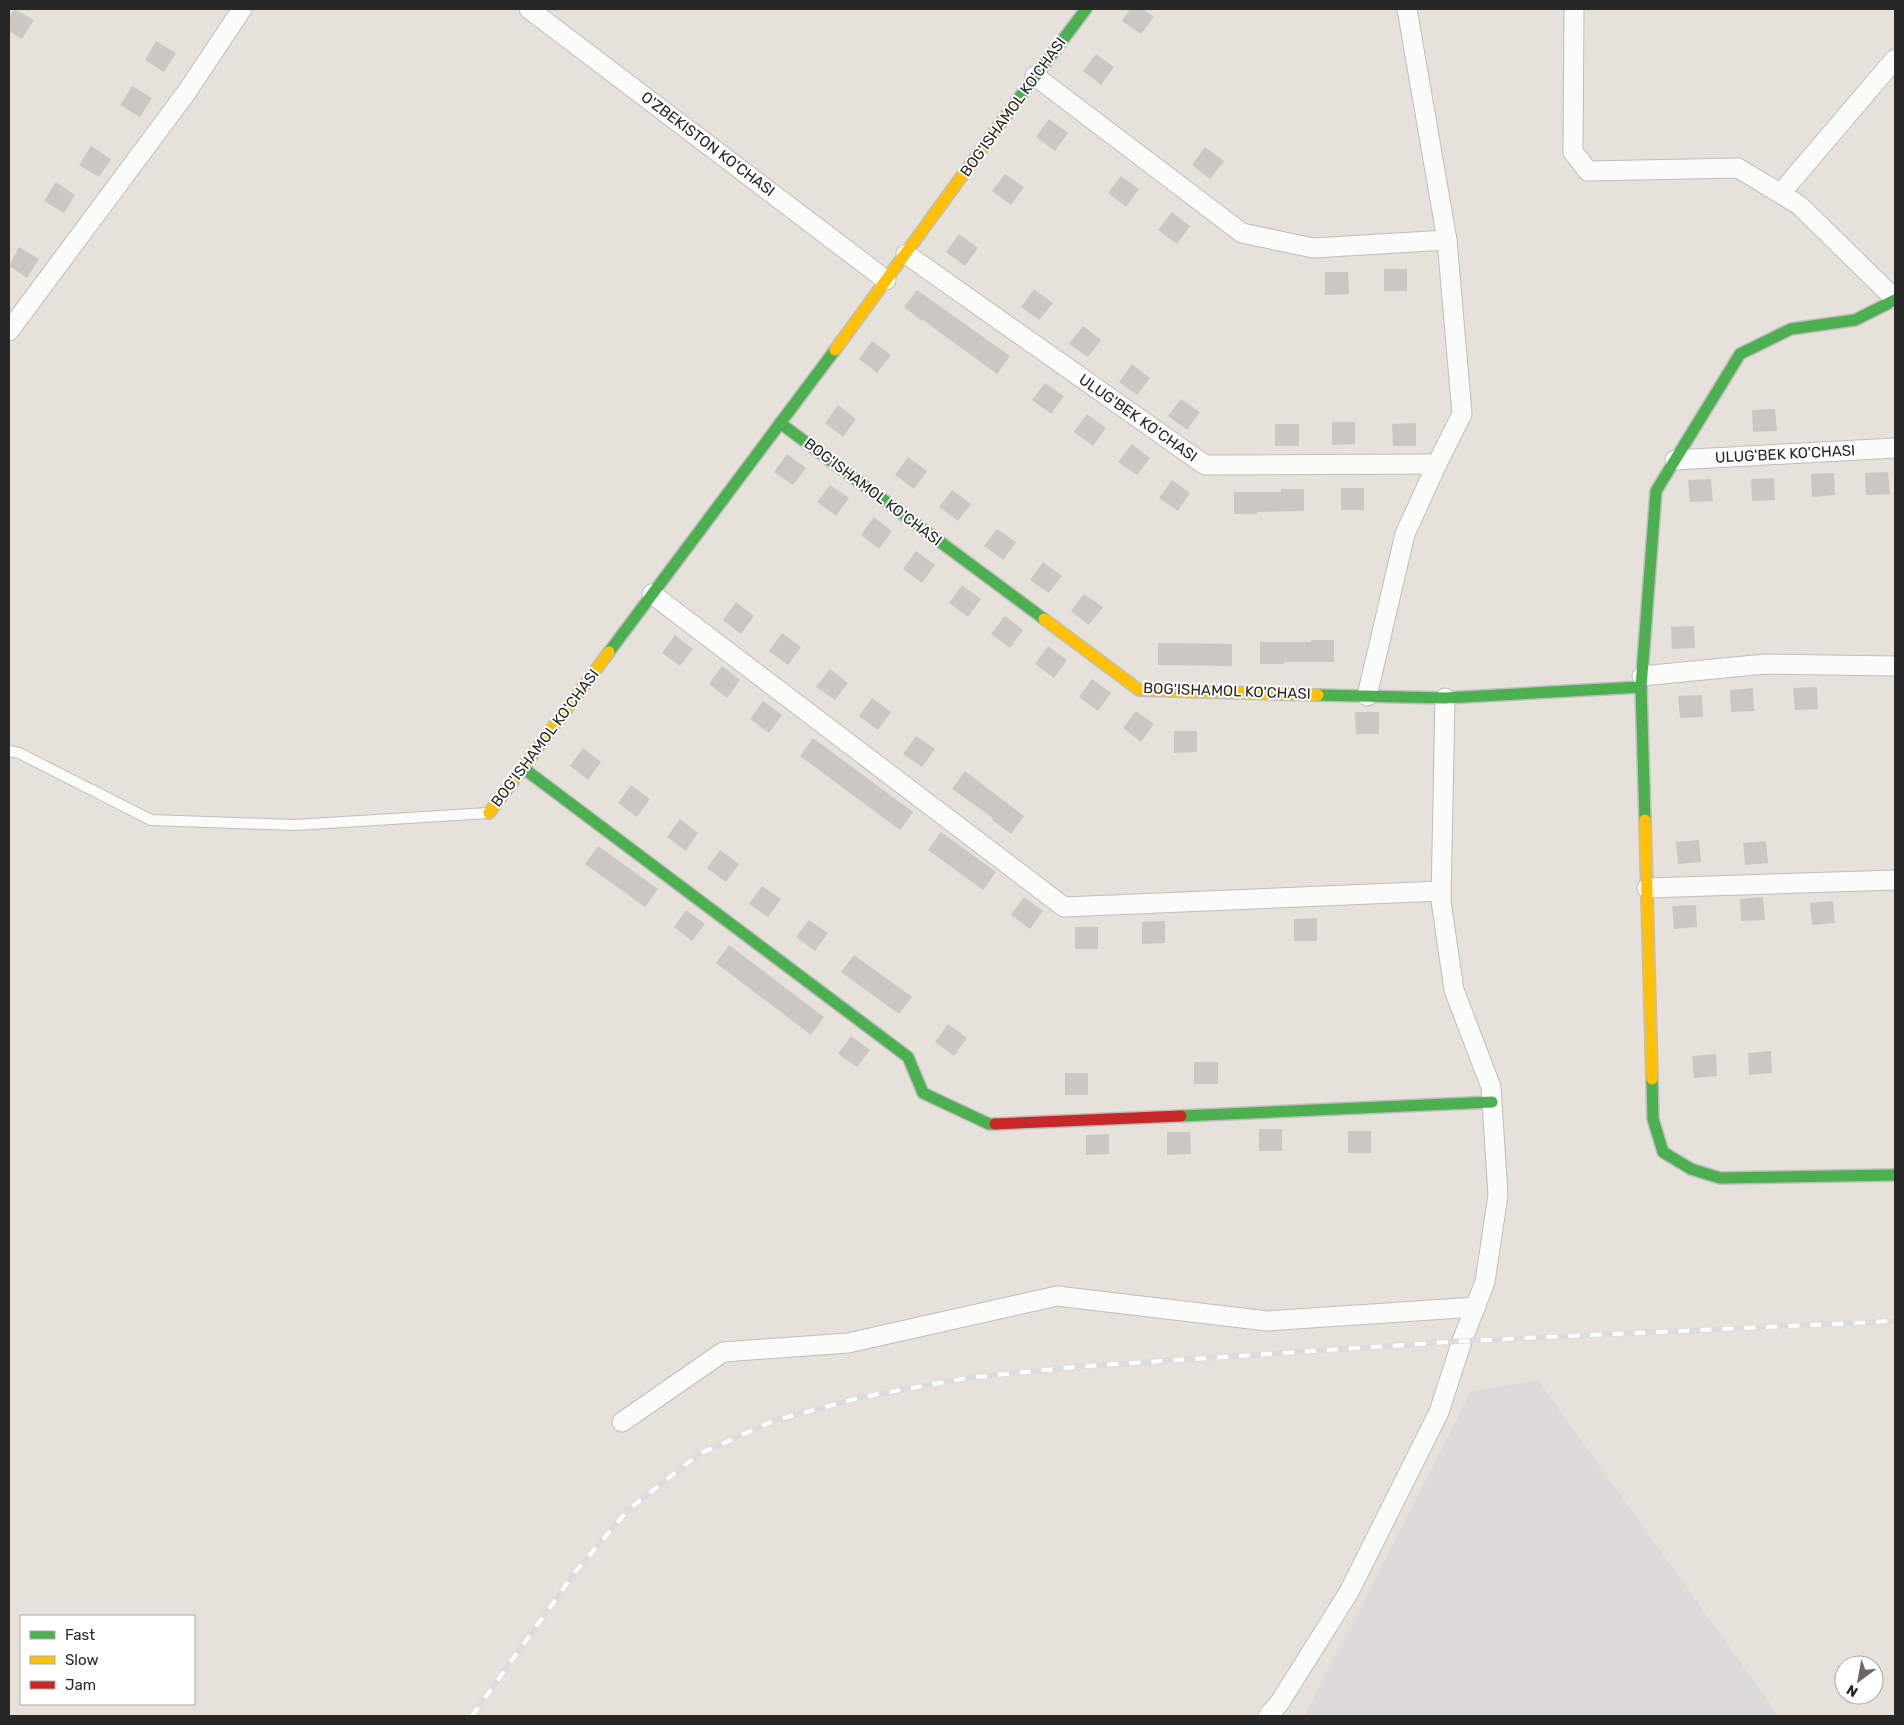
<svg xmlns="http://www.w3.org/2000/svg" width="1904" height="1725" viewBox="0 0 1904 1725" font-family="Rubik,sans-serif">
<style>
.industrial{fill:#dcd9db}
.building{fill:#cbc8c3}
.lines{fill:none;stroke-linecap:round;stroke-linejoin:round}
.lane-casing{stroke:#bfbebd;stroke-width:12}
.street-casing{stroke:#bfbebd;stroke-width:21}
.fast-casing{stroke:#bfbebd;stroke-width:14}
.slow-casing{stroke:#bfbebd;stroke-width:14}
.jam-casing{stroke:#bfbebd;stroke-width:14}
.lane{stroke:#fbfbfa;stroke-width:10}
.street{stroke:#fbfbfa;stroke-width:19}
.fast{stroke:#4caf50;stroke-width:11}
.slow{stroke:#ffc107;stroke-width:11}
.jam{stroke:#c62828;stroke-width:11}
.rail-casing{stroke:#dcdbdd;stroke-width:5.5}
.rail{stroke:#fff;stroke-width:4;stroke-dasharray:11;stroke-linecap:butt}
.labels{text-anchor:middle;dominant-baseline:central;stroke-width:4;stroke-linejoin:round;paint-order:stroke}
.street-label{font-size:15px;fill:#272727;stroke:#fff}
</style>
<rect width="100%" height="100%" fill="#e6e2db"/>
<!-- industrial -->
<polygon class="industrial" points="1538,1380 1779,1716 1305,1716 1471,1391"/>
<!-- building -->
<g class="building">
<polygon points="14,9 34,20 22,39 9,31 9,17"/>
<polygon points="1130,9 1143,9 1154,17 1141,34 1122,21"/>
<polygon points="156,41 176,53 164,72 145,60"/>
<polygon points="1096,54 1114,67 1101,85 1083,71"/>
<polygon points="132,86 152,98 140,117 120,105"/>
<polygon points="1049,119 1068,133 1055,151 1036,137"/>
<polygon points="91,146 111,159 99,177 79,165"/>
<polygon points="1205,147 1224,161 1210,179 1192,165"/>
<polygon points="1005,174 1024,187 1011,205 992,191"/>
<polygon points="1121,176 1139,189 1126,207 1108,193"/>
<polygon points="56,182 75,195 64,213 44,201"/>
<polygon points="1172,212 1190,226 1177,244 1158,230"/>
<polygon points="959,234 978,248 965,266 946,252"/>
<polygon points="19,247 39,259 27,278 9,266"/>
<rect x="1384" y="269" width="23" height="22"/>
<polygon points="1325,272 1348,272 1349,294 1325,295"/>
<polygon points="1034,289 1053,303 1039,320 1021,307"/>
<polygon points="917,290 1010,356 997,374 923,320 922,321 904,307"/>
<polygon points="1083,326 1101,340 1088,357 1069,344"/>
<polygon points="872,341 891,355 877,373 859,359"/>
<polygon points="1132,364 1150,378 1137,395 1119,382"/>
<polygon points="1045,383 1064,396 1051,414 1032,400"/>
<polygon points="1181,399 1200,412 1187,430 1168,416"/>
<polygon points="838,405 856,419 843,437 825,423"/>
<polygon points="1775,409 1777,431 1753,432 1752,410"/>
<polygon points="1087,414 1106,428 1093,446 1074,432"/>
<polygon points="1332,422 1355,422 1355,444 1332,445"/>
<polygon points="1416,423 1416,446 1393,446 1392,424"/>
<rect x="1275" y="424" width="24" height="22"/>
<polygon points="1132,444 1150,458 1137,475 1118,462"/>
<polygon points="787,454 806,468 793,485 774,472"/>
<polygon points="908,457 927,471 914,489 895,475"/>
<polygon points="1888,472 1890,494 1866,495 1865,473"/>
<polygon points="1834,473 1835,495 1812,497 1811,474"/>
<polygon points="1774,478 1775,500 1752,501 1751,479"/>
<polygon points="1711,479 1713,501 1690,502 1688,480"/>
<polygon points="1172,480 1190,493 1178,511 1159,498"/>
<polygon points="830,485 849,498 836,516 817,502"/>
<rect x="1341" y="488" width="23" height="22"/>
<polygon points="1281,489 1304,489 1304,511 1257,512 1257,514 1234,514 1234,492 1281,492"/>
<polygon points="952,490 971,504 958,521 939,507"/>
<polygon points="874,517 892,531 879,549 861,535"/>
<polygon points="997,529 1016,542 1003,560 984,546"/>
<polygon points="916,551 935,565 922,583 903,569"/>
<polygon points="1043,562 1062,576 1049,593 1030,580"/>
<polygon points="962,585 981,599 968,617 949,603"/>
<polygon points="1084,594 1103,607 1089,625 1071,611"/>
<polygon points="736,602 754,616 741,634 723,620"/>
<polygon points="1005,616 1023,630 1010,648 991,634"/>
<polygon points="1694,626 1695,648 1672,649 1671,627"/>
<polygon points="782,633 801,647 788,665 769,651"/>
<polygon points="675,635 693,649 680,666 662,653"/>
<polygon points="1311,640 1334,640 1334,662 1284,662 1284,664 1260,664 1260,642 1311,642"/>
<polygon points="1158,643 1232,644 1232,666 1158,665"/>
<polygon points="1048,646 1067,660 1054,678 1035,664"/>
<polygon points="722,666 740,680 727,698 709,684"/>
<polygon points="830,669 848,683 835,700 816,687"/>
<polygon points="1092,679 1111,693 1098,711 1079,697"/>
<polygon points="1817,687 1818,709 1795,710 1793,688"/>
<polygon points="1753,688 1754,711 1731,712 1730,690"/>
<polygon points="1702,695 1703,717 1680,718 1678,696"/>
<polygon points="872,698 891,712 878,730 859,716"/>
<polygon points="763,701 782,715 769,733 750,719"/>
<polygon points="1136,711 1154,724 1141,742 1123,728"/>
<polygon points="1355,712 1379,712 1379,734 1356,734"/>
<polygon points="1174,731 1197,731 1197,752 1174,753"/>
<polygon points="916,736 935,749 922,767 903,754"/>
<polygon points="813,738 913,812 900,830 800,756"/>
<polygon points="583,748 601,762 588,780 570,766"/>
<polygon points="965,771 1024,816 1011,834 992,820 993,818 952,789"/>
<polygon points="631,785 650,799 637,817 618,803"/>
<polygon points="680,819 698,833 686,851 667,837"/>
<polygon points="941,832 996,872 983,890 928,850"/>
<polygon points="1699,840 1701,862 1678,864 1676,842"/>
<polygon points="1766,841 1768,863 1745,865 1743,843"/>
<polygon points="598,846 658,889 645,907 585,864"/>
<polygon points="720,850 739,864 726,882 707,868"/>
<polygon points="762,886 781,899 768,917 749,904"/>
<polygon points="1024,897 1043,911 1030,929 1011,915"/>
<polygon points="1763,897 1765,920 1741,921 1740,899"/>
<polygon points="1833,901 1835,923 1812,925 1810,903"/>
<polygon points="1696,905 1697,927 1674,929 1672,906"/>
<polygon points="686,910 705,924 692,941 674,927"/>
<polygon points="1317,918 1317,941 1294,941 1294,919"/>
<polygon points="809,920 828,933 815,951 796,937"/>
<polygon points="1165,921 1165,943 1142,944 1142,922"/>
<rect x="1075" y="927" width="23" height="22"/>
<polygon points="729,945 824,1017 811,1035 716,963"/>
<polygon points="854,955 912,997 899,1014 841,972"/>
<polygon points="948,1024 967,1038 954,1056 935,1042"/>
<polygon points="851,1036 870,1050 857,1067 838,1054"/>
<polygon points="1771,1051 1772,1073 1749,1075 1748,1053"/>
<polygon points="1716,1054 1717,1076 1694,1078 1692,1056"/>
<rect x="1194" y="1062" width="24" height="22"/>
<rect x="1065" y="1073" width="23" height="22"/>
<rect x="1259" y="1129" width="23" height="22"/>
<rect x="1348" y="1131" width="23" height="22"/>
<polygon points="1167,1132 1190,1132 1191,1154 1167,1155"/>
<polygon points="1109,1134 1109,1154 1086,1155 1086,1135"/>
</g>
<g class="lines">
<!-- lane casing -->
<g class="lane-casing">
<polyline id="lane" points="9,751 19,753 151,820 295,825 488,813"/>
</g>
<!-- street casing -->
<g class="street-casing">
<g id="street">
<polyline points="529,9 886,280"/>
<polyline points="1574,9 1573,152 1588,171 1738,168 1799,205 1895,299"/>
<polyline points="1035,76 1242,233 1313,248 1447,240"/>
<polyline points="1781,193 1895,59"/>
<polyline points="906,254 1205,465 1437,464"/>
<polyline points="9,331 186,93 242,9"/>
<polyline points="1675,460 1895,448"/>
<polyline points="652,594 1064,907 1441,891"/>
<polyline points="1642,676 1765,664 1895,666"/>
<polyline points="1367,696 1405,534 1437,464 1462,414 1447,240 1407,9"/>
<polyline points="1647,888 1895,880"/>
<polyline points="622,1422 723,1352 848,1343 1057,1296 1267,1321 1476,1307"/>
<polyline points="1268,1716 1280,1702 1349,1592 1439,1412 1462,1341 1485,1282 1498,1195 1492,1102 1491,1087 1454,990 1441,901 1445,698"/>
</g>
</g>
<!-- fast casing -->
<g class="fast-casing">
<g id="fast">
<polyline points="1016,102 1086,9"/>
<polyline points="780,423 1044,619"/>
<polyline points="609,652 835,350"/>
<polyline points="1318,695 1445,698 1641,687"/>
<polyline points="523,768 908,1057 923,1093 989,1124 995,1124"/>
<polyline points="1645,820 1641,687 1656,491 1740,354 1791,329 1855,320 1895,300"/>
<polyline points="1652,1079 1653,1119 1663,1152 1691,1169 1720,1178 1895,1175"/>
<polyline points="1181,1116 1492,1102"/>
</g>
</g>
<!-- slow casing -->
<g class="slow-casing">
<g id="slow">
<polyline points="835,350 1016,102"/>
<polyline points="1044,619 1139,690 1318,695"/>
<polyline points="489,813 609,652"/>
<polyline points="1645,820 1652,1079"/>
</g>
</g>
<!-- jam casing -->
<g class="jam-casing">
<polyline id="jam" points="995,1124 1181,1116"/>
</g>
<!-- lane -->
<use href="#lane" class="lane"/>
<!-- street -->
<use href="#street" class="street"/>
<!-- fast -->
<use href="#fast" class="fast"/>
<!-- slow -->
<use href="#slow" class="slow"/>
<!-- jam -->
<use href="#jam" class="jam"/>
<!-- rail casing -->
<g class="rail-casing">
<polyline id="rail" points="472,1716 576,1571 628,1510 699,1454 773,1421 862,1397 967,1378 1074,1367 1462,1341 1895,1321"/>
</g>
<!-- rail -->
<use href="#rail" class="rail"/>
</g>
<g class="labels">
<!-- street labels -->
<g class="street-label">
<text transform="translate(1013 107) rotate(-54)">BOG'ISHAMOL KO'CHASI</text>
<text transform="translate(708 144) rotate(37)">O'ZBEKISTON KO'CHASI</text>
<text transform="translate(1138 418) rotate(35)">ULUG'BEK KO'CHASI</text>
<text transform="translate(1785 454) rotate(-3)">ULUG'BEK KO'CHASI</text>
<text transform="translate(873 492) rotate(37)">BOG'ISHAMOL KO'CHASI</text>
<text transform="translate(1227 691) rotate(2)">BOG'ISHAMOL KO'CHASI</text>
<text transform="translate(545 738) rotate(-53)">BOG'ISHAMOL KO'CHASI</text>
</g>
</g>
<!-- border -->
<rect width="1904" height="1725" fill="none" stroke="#272727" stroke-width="20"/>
<!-- legend -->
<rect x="20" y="1615" width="175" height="90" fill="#ffffff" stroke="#a9a9a9"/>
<rect x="30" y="1631" width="25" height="8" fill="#4caf50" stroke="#a9a9a9"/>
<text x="65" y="1640" font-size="15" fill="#272727">Fast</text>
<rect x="30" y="1656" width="25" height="8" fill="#ffc107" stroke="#a9a9a9"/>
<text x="65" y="1665" font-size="15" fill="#272727">Slow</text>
<rect x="30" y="1681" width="25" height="8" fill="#c62828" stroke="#a9a9a9"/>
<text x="65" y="1690" font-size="15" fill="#272727">Jam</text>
<!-- north arrow -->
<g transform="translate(1859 1680) rotate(212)"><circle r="24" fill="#ffffff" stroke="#a9a9a9"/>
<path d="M0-4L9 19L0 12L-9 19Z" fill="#6a6866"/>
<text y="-8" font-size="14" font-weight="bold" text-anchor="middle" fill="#272727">N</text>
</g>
</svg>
